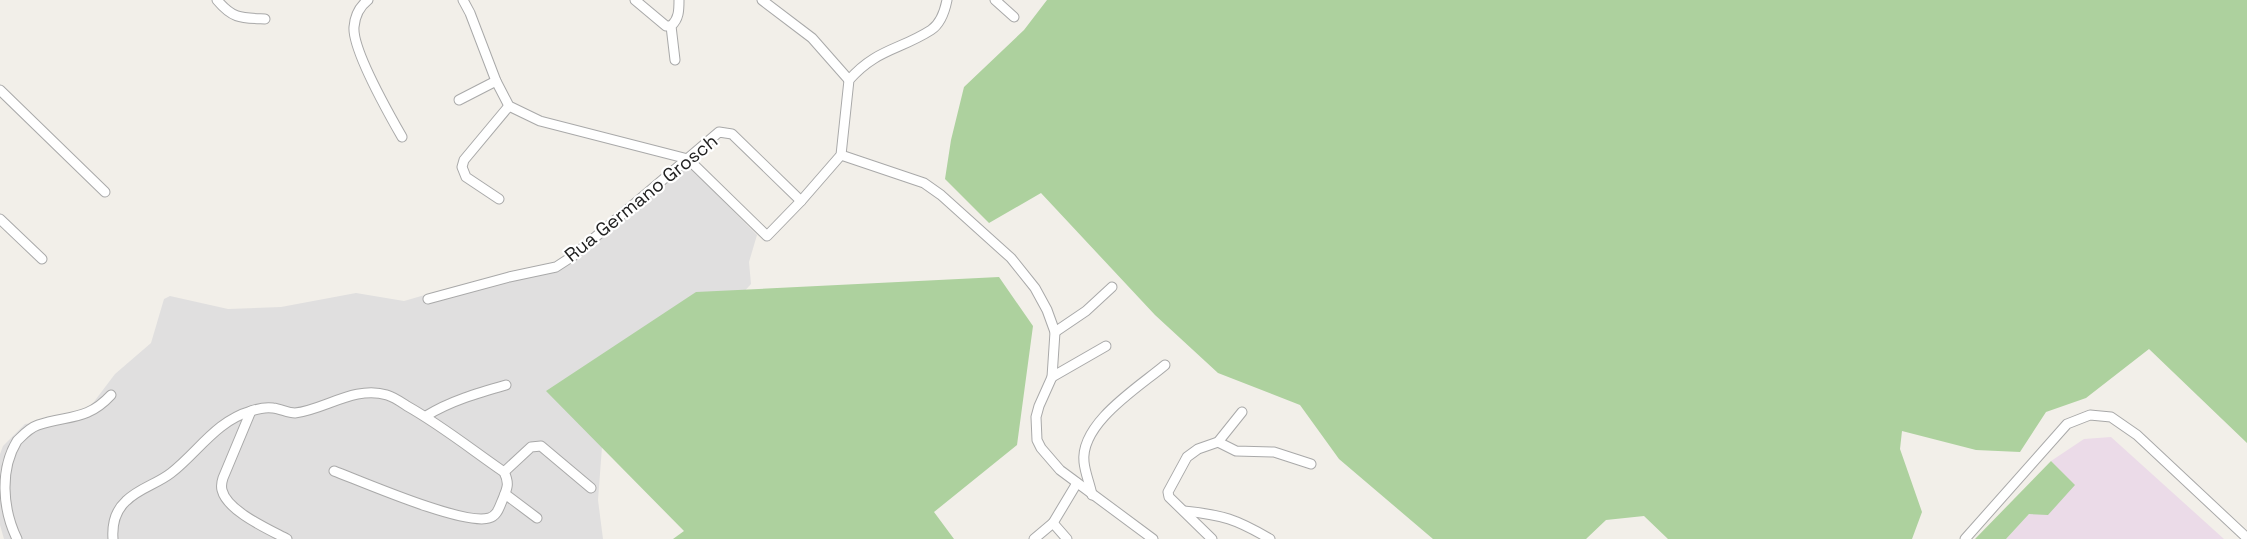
<svg xmlns="http://www.w3.org/2000/svg" width="2247" height="539" viewBox="0 0 2247 539" font-family="'Space Grotesk',sans-serif">
<style>
.residential{fill:#e0dfdf}
.industrial{fill:#ebdbe8}
.forest{fill:#add19e}
.lines{fill:none;stroke-linecap:round;stroke-linejoin:round}
.street-casing{stroke:#a9a9a9;stroke-width:11}
.street{stroke:#fff;stroke-width:9}
.labels{text-anchor:middle;dominant-baseline:central;stroke-width:4.5;stroke-linejoin:round;paint-order:stroke}
.street-label{font-size:19px;fill:#222;stroke:#fff}
</style>
<rect width="100%" height="100%" fill="#f2efe9"/>
<!-- residential -->
<polygon class="residential" points="685,162 757,235 749,262 751,284 602,447 598,500 603,539 4,539 0,525 0,454 3,446 25,424 66,418 90,407 115,374 151,343 164,299 170,296 228,309 281,307 356,293 404,301 456,286 541,271 560,263 623,206"/>
<!-- industrial -->
<polygon class="industrial" points="2111,437 2224,539 2006,539 2029,514 2074,485 2051,461 2084,439"/>
<!-- forest -->
<g class="forest">
<polygon points="1047,0 2247,0 2247,443 2149,349 2086,398 2046,412 2020,452 1976,450 1902,431 1900,449 1922,512 1912,539 1668,539 1644,516 1606,520 1586,539 1433,539 1339,459 1300,405 1218,373 1155,315 1041,193 989,223 945,179 951,140 964,87 1024,30"/>
<polygon points="999,277 1033,326 1017,445 934,512 954,539 673,539 684,531 546,391 696,292"/>
<polygon points="2051,461 2075,485 2048,515 2029,514 2006,539 1975,539"/>
</g>
<g class="lines">
<!-- street casing -->
<g class="street-casing">
<g id="street">
<path d="M217,0C233,19 241,18 265,19"/>
<path d="M368,0C359,7 355,15 354,27C352,50 390,116 402,137"/>
<path d="M463,0L470,13L496,81L509,106L540,121L688,159L767,236L801,201L841,155L849,80C876,49 900,50 931,30C940,24 945,10 947,0"/>
<polyline points="635,0 666,26 671,26"/>
<polyline points="762,0 812,38 849,80"/>
<polyline points="995,0 1014,17"/>
<path d="M675,60L671,26C679,19 679,10 679,0"/>
<polyline points="0,90 105,192"/>
<polyline points="459,100 496,81"/>
<polyline points="841,155 924,183 941,195 1011,258 1035,288 1047,310 1055,332 1052,377 1039,406 1036,417 1037,440 1041,448 1060,470 1153,539"/>
<polyline points="499,199 466,177 462,167 464,160 509,106"/>
<polyline points="0,219 42,259"/>
<polyline points="428,299 509,277 556,267 573,256 719,132 732,134 801,201"/>
<polyline points="1055,332 1086,311 1112,287"/>
<polyline points="1052,377 1106,346"/>
<path d="M251,411L223,478C222,481 221,486 222,490C227,511 268,529 287,539"/>
<path d="M426,416C450,401 478,393 506,385"/>
<polyline points="1218,442 1236,451 1274,452 1311,464"/>
<polyline points="504,472 531,447 541,446 591,488"/>
<polyline points="505,494 537,518"/>
<path d="M1092,495C1090,484 1085,473 1084,462C1080,423 1139,387 1165,365"/>
<path d="M1184,511C1223,515 1236,519 1270,539"/>
<polyline points="1053,523 1067,539"/>
<path d="M17,539C2,508 0,469 17,441C23,435 29,428 38,425C68,415 87,421 111,395"/>
<path d="M113,539C112,525 115,511 126,501C139,488 157,484 171,473C198,452 216,421 251,411C257,409 267,407 273,408C281,409 288,413 295,413C324,410 355,385 387,395C394,397 401,402 407,406C441,425 472,450 504,472C510,484 507,489 502,501C499,508 497,516 489,518C464,526 363,482 334,471"/>
<polyline points="1034,539 1053,523 1077,483"/>
<polyline points="1212,539 1169,497 1168,492 1187,457 1198,449 1218,442 1242,412"/>
<polyline points="1965,539 2067,424 2090,415 2111,417 2137,435 2247,538"/>
</g>
</g>
<!-- street -->
<use href="#street" class="street"/>
</g>
<g class="labels">
<!-- street labels -->
<g class="street-label">
<text transform="translate(641 198) rotate(-39)">Rua Germano Grosch</text>
</g>
</g>
</svg>
